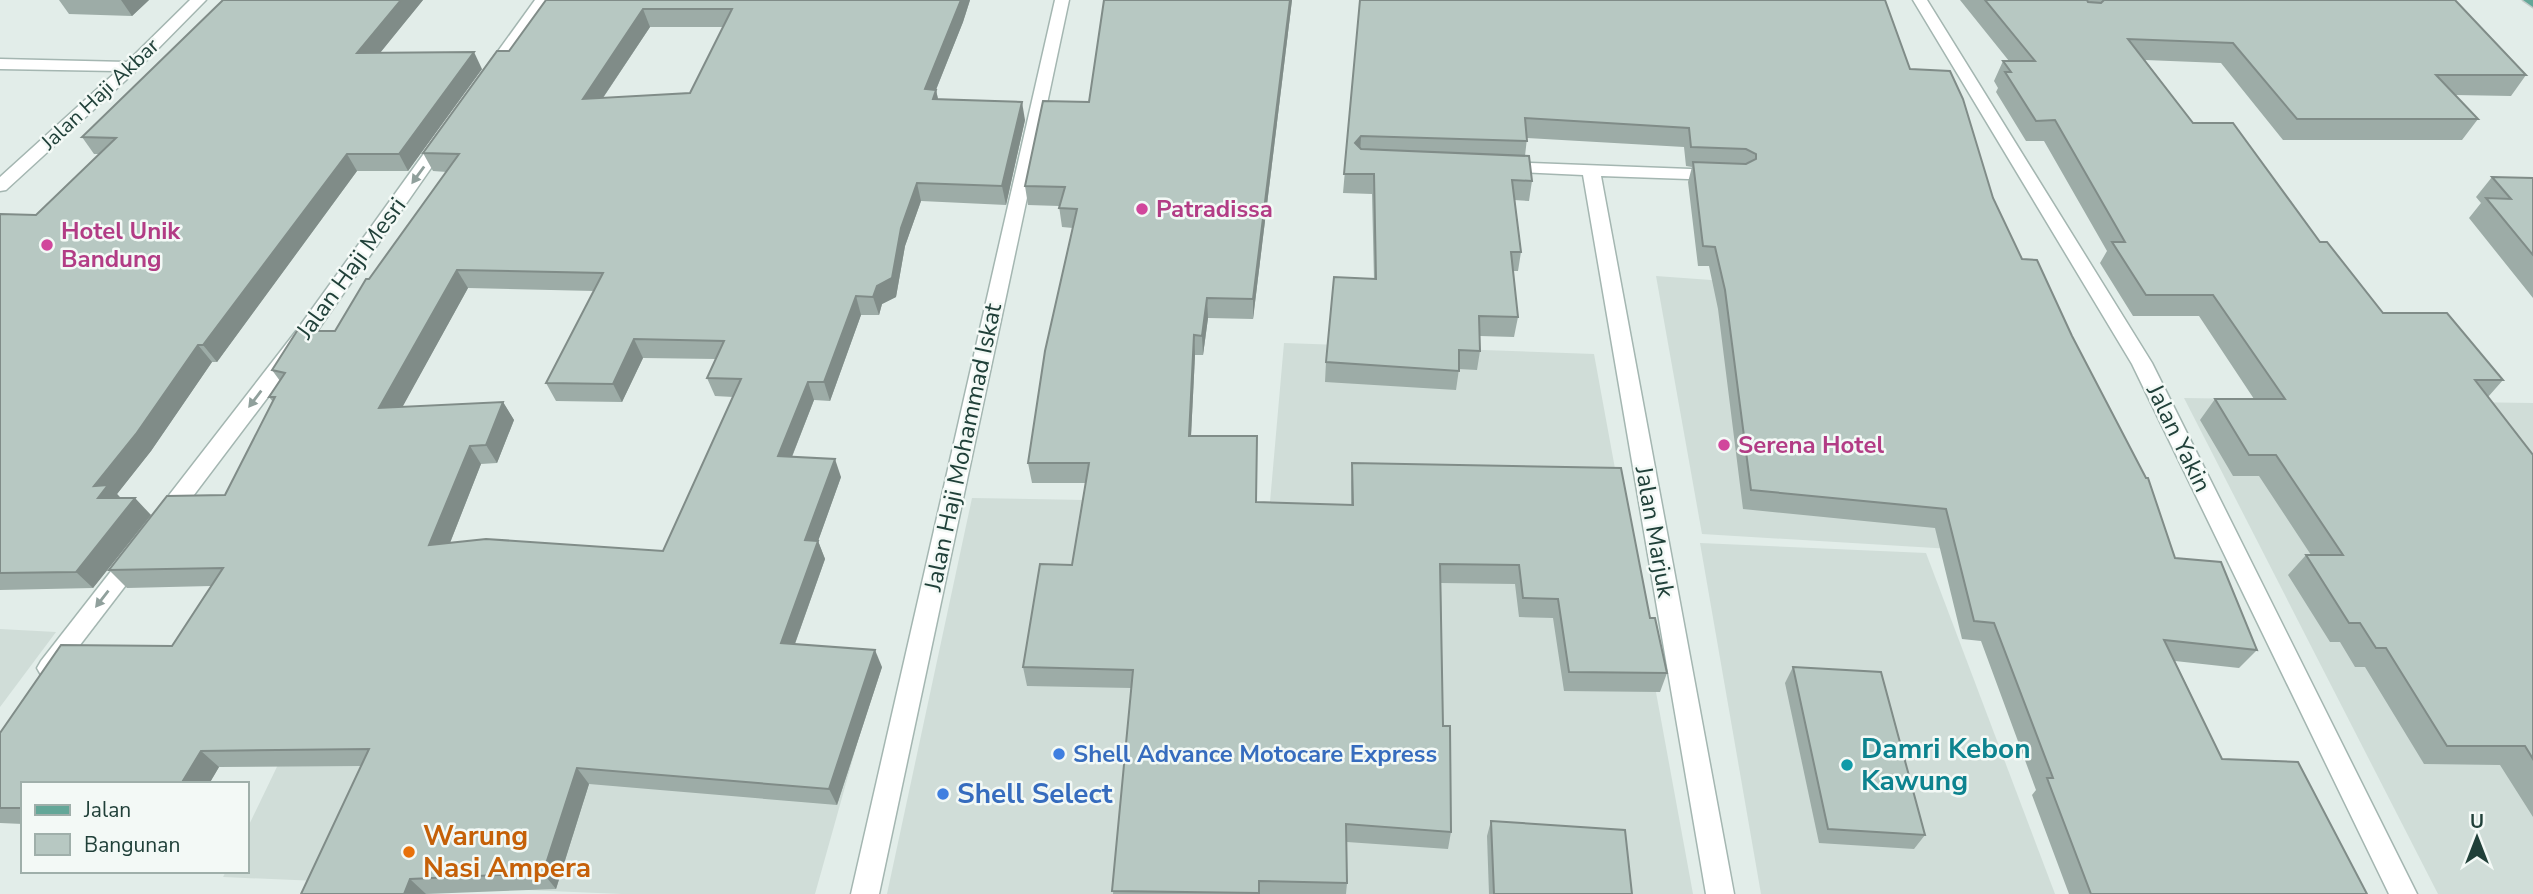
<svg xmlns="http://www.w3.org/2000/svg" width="2533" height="894" viewBox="0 0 2533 894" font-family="'Nunito Sans',sans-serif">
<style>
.built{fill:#d0ddd8}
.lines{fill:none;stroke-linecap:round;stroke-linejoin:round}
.minor-casing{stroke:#a4b6b1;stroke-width:3}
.primary-casing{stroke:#c1cac8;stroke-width:3}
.minor{fill:#fff;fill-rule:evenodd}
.primary{fill:#63a798;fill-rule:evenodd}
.wall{fill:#9daca7;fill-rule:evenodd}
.shaded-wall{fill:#808c88}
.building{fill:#b7c8c2;stroke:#808c88;stroke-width:2;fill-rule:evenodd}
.oneway{fill:#90a09c}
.hotel-dot{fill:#d1479c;stroke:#f3f9f6;stroke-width:2.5}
.shop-dot{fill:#3f7fe0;stroke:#f3f9f6;stroke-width:2.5}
.culture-dot{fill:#0f9aa8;stroke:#f3f9f6;stroke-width:2.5}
.food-dot{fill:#e8710a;stroke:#f3f9f6;stroke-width:2.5}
.labels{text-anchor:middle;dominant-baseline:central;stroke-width:5;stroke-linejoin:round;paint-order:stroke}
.far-street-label{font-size:21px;fill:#204039;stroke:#f3f9f6}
.hotel-label{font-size:24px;font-weight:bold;fill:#b23c85;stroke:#f3f9f6;text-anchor:start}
.street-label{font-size:24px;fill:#204039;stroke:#f3f9f6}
.shop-label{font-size:24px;font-weight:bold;fill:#366cbe;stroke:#f3f9f6;text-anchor:start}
.near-culture-label{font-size:28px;font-weight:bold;fill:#0d838f;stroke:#f3f9f6;text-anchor:start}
.near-shop-label{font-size:28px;font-weight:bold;fill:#366cbe;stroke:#f3f9f6;text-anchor:start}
.near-food-label{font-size:28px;font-weight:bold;fill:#c56008;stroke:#f3f9f6;text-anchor:start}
</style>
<rect width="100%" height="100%" fill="#e2ede9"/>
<!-- built -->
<g class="built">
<polygon points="1656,276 1928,296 2001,552 1702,534"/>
<polygon points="1284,343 1594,354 1693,894 1243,894 1256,502 1270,502"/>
<polygon points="2184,398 2533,403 2533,894 2438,894"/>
<polygon points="972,498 1252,503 1236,894 887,894"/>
<polygon points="1700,543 1926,553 2055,894 1761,894"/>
<polygon points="367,580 536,636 880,662 815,894 622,894 223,877 226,871 247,871 247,829"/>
<polygon points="0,629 56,632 0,707"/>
</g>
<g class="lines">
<!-- minor casing -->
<g class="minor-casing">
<g id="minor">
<polygon points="190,0 206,0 137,70 6,190 0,191 0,177 117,71 0,69 0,59 127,62"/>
<polygon points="535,0 550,0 497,75 485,75 483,72"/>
<polygon points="1055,0 1069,0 879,894 851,894"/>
<polygon points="1913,0 1927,0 2152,363 2417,894 2389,894 2132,364"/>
<polygon points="444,133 452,138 311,340 172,524 164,527 156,524 153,518 156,512 297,330 438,134"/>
<polygon points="1501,162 1717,170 1726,175 1717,180 1601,176 1734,894 1706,894 1583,175 1495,171 1492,167"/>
<polygon points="134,549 142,552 145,558 142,564 57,675 49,678 41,675 37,668 41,661 126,552"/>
</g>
</g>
<!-- primary casing -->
<g class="primary-casing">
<polygon id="primary" points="2523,0 2533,0 2533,7"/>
</g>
<!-- minor -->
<use href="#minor" class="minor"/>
<!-- primary -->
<use href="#primary" class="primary"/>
</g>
<!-- wall -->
<g class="wall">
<polygon points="59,0 149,0 132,16 69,14"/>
<polygon points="223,0 423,0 380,53 482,69 408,171 357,171 217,362 212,362 151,451 117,494 121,498 151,515 93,588 0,590 0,214 36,215 99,154 94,154 82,137"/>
<path d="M546,0H970L963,22L936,90L938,99L1025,120L1006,205L921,201L905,246L896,297L882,304L879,315H861L830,401L814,400L792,457L841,477L818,541L825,559L795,644L882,667L837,805L589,784L556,889L426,894H301L361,766L219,767L209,784H23V824L0,823V733L172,646L211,586L127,588L109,570L225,495L273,402L269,397L280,381L272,370L335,331L369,279L447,172L433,171L423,153L509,51ZM650,27H723L690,93L603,98ZM468,288L594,291L546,383L556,401L622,402L643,358L716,359L707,378L715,396L733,397L663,551L450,543L481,464L497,463L514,420L503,402L402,407Z"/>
<polygon points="1104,0 1292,0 1253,319 1208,318 1203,355 1195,355 1191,436 1256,502 1351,505 1351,483 1352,463 1650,618 1667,673 1660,692 1564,691 1553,618 1519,617 1515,584 1441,583 1443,726 1451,832 1448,849 1347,842 1347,883 1346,894 1113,894 1131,688 1027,686 1023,667 1072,565 1086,483 1032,483 1028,463 1073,228 1062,227 1059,206 1028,205 1025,186 1089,102"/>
<polygon points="1360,0 1910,69 1993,198 2022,259 2175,558 2257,650 2239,668 2175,661 2222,759 2367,894 2069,894 2032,795 2036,790 1981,641 1962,639 1935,528 1743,509 1718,309 1709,266 1698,266 1688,182 1692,167 1686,166 1684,147 1527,138 1525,156 1532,181 1529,201 1514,200 1521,252 1518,271 1513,271 1518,317 1514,337 1480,336 1480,351 1477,370 1459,369 1456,390 1325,382 1326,362 1374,279 1372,194 1343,193"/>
<polygon points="1960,0 2455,0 2526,75 2511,96 2455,95 2478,119 2462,140 2283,140 2221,63 2145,60 2193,123 2320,242 2383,313 2503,380 2488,397 2533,455 2533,817 2500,765 2424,764 2365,667 2355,667 2340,642 2330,642 2288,575 2306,555 2311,555 2259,476 2233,476 2200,420 2215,399 2254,399 2199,316 2133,316 2100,263 2107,251 2044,141 2026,141 1996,92 1998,88 1994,81 2003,61 2009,61"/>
<polygon points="2492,177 2533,178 2533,298 2469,218 2481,203 2476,197"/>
<polygon points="1793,667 1925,835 1914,849 1819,843 1785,683"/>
<polygon points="1491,821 1632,894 1489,894 1487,836"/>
</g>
<!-- shaded-wall -->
<g class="shaded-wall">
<polygon points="121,0 149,0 132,16"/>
<polygon points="401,0 423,0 366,70 357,53"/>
<polygon points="961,0 970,0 963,22 929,107 925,89"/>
<polygon points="1290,0 1292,0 1253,319 1253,299"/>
<polygon points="643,9 650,27 590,117 583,99"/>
<polygon points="474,52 482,69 408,171 399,154"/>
<polygon points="936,90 940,108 933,99"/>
<polygon points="1022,102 1025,120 1006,205 1002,186"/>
<polygon points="1361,136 1360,155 1355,143"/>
<polygon points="347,154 357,171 217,362 203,345"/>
<polygon points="917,183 921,201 905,246 896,297 882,304 879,315 873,297 901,228"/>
<polygon points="457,270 468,288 392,426 379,408"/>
<polygon points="856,296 861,315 830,401 824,382"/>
<polygon points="1207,298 1208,318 1203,355 1202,336"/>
<polygon points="1194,335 1195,355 1190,456 1189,436"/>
<polygon points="634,339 643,358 622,402 613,384"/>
<polygon points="198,345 212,362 151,451 117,494 124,502 98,498 94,486"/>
<polygon points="808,382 814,400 785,474 778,456"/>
<polygon points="503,402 514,420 497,463 486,445"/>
<polygon points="470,446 481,464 442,563 429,545"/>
<polygon points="835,459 841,477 812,558 805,540"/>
<polygon points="135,498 151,515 93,588 76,572"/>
<polygon points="818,541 825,559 789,660 781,643"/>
<polygon points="875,650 882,667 837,805 829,789"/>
<polygon points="201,751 219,767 209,784 181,784"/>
<polygon points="577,768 589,784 556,889 543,873"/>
<polygon points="410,879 426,894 404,894"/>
</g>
<!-- building -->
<g class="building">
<polygon points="223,0 401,0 357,53 474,52 399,154 347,154 203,345 198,345 136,434 94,486 108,485 98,498 135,498 76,572 0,573 0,214 36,215 116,138 82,137"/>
<path d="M546,0H961L925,89L936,90L933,99L1022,102L1002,186L917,183L901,228L892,278L877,286L873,297L856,296L824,382H808L778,456L835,459L805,540L818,541L781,643L875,650L829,789L577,768L543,873L410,879L404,894H301L369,749L201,751L181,784H23V808H0V733L61,645L172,646L223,568L109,570L167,496L225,495L275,397H269L285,373L272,370L297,331H335L366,279H369L459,154L423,153L497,51H509ZM643,9H732L690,93L583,99ZM457,270L603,273L546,383L613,384L634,339L724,341L707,378L741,379L663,551L486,539L429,545L470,446L486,445L503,402L379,408Z"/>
<polygon points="1104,0 1290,0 1253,299 1207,298 1202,336 1194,335 1189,436 1257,436 1256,502 1353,505 1352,463 1621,468 1650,618 1655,618 1667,673 1569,672 1558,599 1523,598 1519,565 1440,564 1443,726 1450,726 1451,832 1346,824 1347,883 1259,881 1259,893 1112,891 1133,670 1023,667 1040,564 1072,565 1089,463 1028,463 1045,351 1077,209 1059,208 1065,187 1025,186 1043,101 1089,102"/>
<polygon points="1360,0 1885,0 1910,69 1950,71 1963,99 1993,198 2022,259 2037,260 2072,336 2146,478 2148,478 2175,558 2221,562 2257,650 2164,640 2222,759 2298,762 2367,894 2091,894 2047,778 2053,778 1994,623 1974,621 1946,509 1751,490 1725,290 1715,247 1703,246 1693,162 1746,164 1756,159 1756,154 1746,149 1691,147 1689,128 1525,118 1527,141 1361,136 1355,143 1361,149 1529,156 1532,181 1512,180 1521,252 1511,252 1518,317 1479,316 1480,351 1459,350 1459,371 1326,362 1334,277 1376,279 1374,174 1344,174"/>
<polygon points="1985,0 2087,0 2088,2 2101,3 2104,0 2455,0 2526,75 2436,75 2478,119 2297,119 2233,43 2128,39 2193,123 2233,123 2320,242 2327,242 2383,313 2447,313 2503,380 2475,380 2533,455 2533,759 2525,746 2447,746 2386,648 2376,648 2360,623 2349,623 2306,555 2343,555 2276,455 2249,455 2215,399 2285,399 2213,295 2146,295 2112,242 2125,242 2055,120 2036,121 2005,72 2011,72 2003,61 2035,61"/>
<polygon points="2492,177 2533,178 2533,255 2486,198 2511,199"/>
<polygon points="1793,667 1881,672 1925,835 1828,829"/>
<polygon points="1491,821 1625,830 1632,894 1494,894"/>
</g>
<!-- one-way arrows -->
<defs><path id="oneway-solid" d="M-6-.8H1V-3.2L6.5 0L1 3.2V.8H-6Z" transform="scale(1.75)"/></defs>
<g class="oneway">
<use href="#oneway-solid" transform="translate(418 175) rotate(126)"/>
<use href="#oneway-solid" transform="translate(255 399) rotate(127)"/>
<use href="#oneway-solid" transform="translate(102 599) rotate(128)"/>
</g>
<!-- markers -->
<g class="hotel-dot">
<circle cx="1142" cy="209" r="7"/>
<circle cx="47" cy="245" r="7"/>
<circle cx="1724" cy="445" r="7"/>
</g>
<g class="shop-dot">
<circle cx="1059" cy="754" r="7"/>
<circle cx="943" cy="794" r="7"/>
</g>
<circle class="culture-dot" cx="1847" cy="765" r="7"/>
<circle class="food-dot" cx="409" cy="852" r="7"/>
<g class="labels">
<!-- far-street labels -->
<g class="far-street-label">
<text transform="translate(100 94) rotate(-43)">Jalan Haji Akbar</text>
</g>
<!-- hotel labels -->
<g class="hotel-label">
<text x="1156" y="209">Patradissa</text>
<text x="61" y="231">Hotel Unik<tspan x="61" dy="28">Bandung</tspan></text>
<text x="1738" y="445">Serena Hotel</text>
</g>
<!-- street labels -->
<g class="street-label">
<text transform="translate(351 268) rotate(-54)">Jalan Haji Mesri</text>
<text transform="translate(2179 438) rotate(64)">Jalan Yakin</text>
<text transform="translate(963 447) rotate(-78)">Jalan Haji Mohammad Iskat</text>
<text transform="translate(1655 532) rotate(80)">Jalan Marjuk</text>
</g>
<!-- shop labels -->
<g class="shop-label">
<text x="1073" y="754">Shell Advance Motocare Express</text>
</g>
<!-- near-culture labels -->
<g class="near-culture-label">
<text x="1861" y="749">Damri Kebon<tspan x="1861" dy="32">Kawung</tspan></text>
</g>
<!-- near-shop labels -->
<g class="near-shop-label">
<text x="957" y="794">Shell Select</text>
</g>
<!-- near-food labels -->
<g class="near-food-label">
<text x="423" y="836">Warung<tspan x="423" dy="32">Nasi Ampera</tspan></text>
</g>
</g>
<!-- legend -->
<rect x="21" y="782" width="228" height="91" fill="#f3f9f6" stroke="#9fafaa" stroke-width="2"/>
<rect x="35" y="805" width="35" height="10" fill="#63a798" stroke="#9fafaa" stroke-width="2"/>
<text x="84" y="817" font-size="21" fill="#204039">Jalan</text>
<rect x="35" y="834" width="35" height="21" fill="#b7c8c2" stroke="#9fafaa" stroke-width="2"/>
<text x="84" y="852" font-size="21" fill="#204039">Bangunan</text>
<!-- north arrow -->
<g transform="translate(2477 838)" stroke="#f3f9f6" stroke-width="5" paint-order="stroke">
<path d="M0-5L12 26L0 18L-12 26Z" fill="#204039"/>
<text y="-10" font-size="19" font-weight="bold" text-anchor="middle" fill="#204039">U</text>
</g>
</svg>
